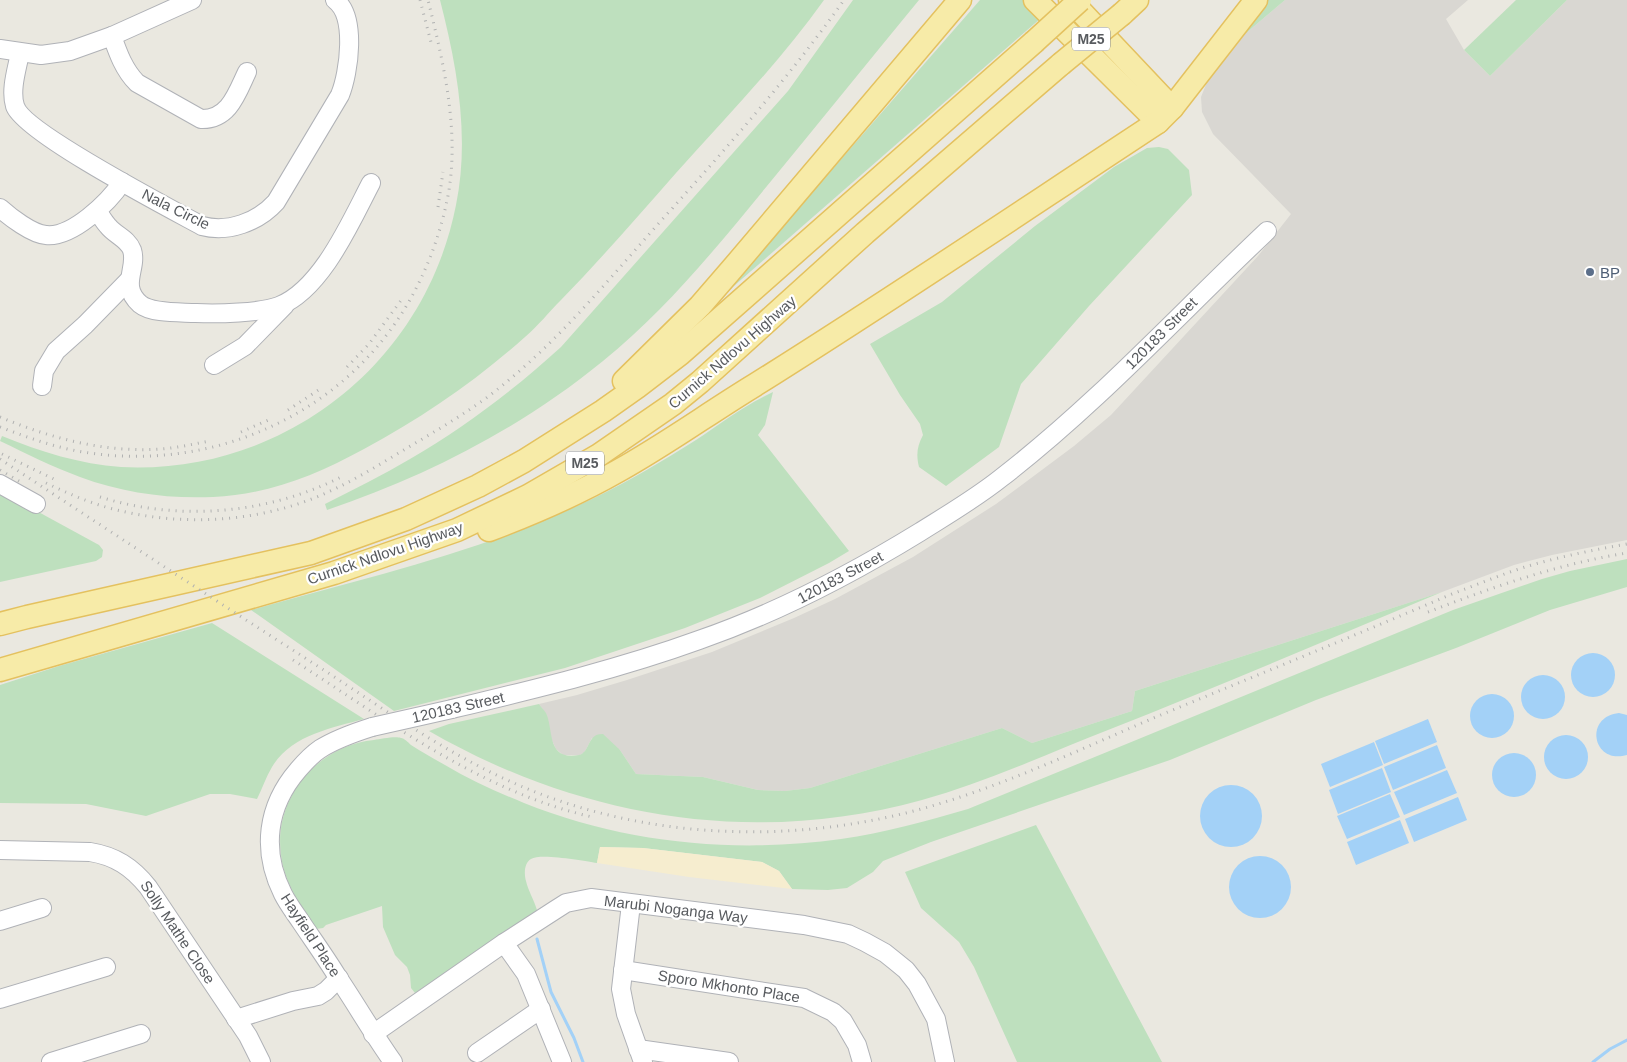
<svg xmlns="http://www.w3.org/2000/svg" width="1627" height="1062" viewBox="0 0 1627 1062" font-family="Arial,sans-serif">
<style>
.industrial{fill:#d9d7d2}
.green{fill:#bee0be}
.sand{fill:#f6edcf}
.water{fill:#a3d1f7}
.lines{fill:none;stroke-linecap:round;stroke-linejoin:round}
.stream{stroke:#a3d1f7;stroke-width:3}
.minor-casing{stroke:#b0b2b7;stroke-width:20}
.major-casing{stroke:#e4c15f;stroke-width:25}
.minor{stroke:#fff;stroke-width:18}
.major{stroke:#f7eba8;stroke-width:22}
.rail{stroke:#b0b1b1;stroke-width:3;stroke-dasharray:1 6;stroke-linecap:butt}
.minor-bridge-casing{stroke:#b0b2b7;stroke-width:20;stroke-linecap:butt}
.major-bridge-casing{stroke:#e4c15f;stroke-width:25;stroke-linecap:butt}
.minor-bridge{stroke:#fff;stroke-width:18}
.major-bridge{stroke:#f7eba8;stroke-width:22}
.service-dot{fill:#5c6f8a;stroke:#fff;stroke-width:2}
.labels{text-anchor:middle;dominant-baseline:central;stroke-width:4.5;stroke-linejoin:round;paint-order:stroke}
.shield{fill:#fff;stroke:#8a8c8f;stroke-width:1}
.shield-label{font-size:14px;font-weight:bold;fill:#585b5f}
.street-label{font-size:15px;fill:#585b5f;stroke:#fff}
.service-label{font-size:15px;fill:#4e5e75;stroke:#fff;text-anchor:start}
</style>
<rect width="100%" height="100%" fill="#eae8e0"/>
<!-- industrial -->
<polygon class="industrial" points="1285,0 1468,0 1446,19 1464,50 1490,76 1567,0 1627,0 1627,540 1552,555 1514,565 1442,592 1135,691 1132,711 1032,743 1002,728 810,788 785,791 758,790 703,777 636,774 620,750 592,738 584,753 580,755 563,755 556,749 550,736 546,714 539,704 577,695 627,680 712,652 794,618 835,599 913,557 996,504 1074,446 1111,415 1258,256 1291,214 1213,134 1202,112 1201,97 1207,82 1245,34"/>
<!-- green -->
<g class="green">
<path d="M440,0H824C780,62 726,117 676,173C638,216 601,259 561,300C549,312 538,326 525,337C476,381 422,418 364,449C314,476 270,494 213,497C168,499 123,493 80,477C53,467 27,454 0,441L2,436C41,452 80,464 121,467C283,475 425,364 456,205C470,137 457,66 440,0Z"/>
<path d="M853,0H919C868,62 818,124 767,186C716,248 666,310 603,361C521,428 427,476 327,510L325,504C354,489 383,475 410,459C465,427 515,389 561,347L788,91Z"/>
<polygon points="980,0 1024,0 1041,18 719,299"/>
<polygon points="1265,0 1285,0 1245,34"/>
<polygon points="1516,0 1567,0 1490,76 1464,50"/>
<path d="M1159,147L1168,149L1189,170L1192,195L1089,306L1021,384L999,447L946,486L919,467C916,455 917,446 923,435L920,424L900,395L870,344L942,302L1035,226L1114,167L1147,148Z"/>
<path d="M773,392L765,425L758,435L849,551L829,563L760,598L685,628L565,668L394,711L251,610C367,577 486,551 594,498C629,481 663,461 696,440C721,423 745,405 773,392Z"/>
<polygon points="0,491 99,545 103,550 102,557 96,561 0,582"/>
<path d="M1627,559V587L1550,610L1456,648L1316,700L1170,760L931,842L883,861L873,872L847,888L828,890L792,889L779,871L762,862L643,848L600,847L597,863C583,861 541,853 531,859C524,863 524,874 526,881C528,890 534,900 537,910L415,993L411,988L410,975L407,967L395,955L383,927L382,906L326,925L323,928L316,929C301,906 284,883 281,855C273,798 318,745 374,740C381,739 395,736 401,738C404,738 409,743 411,745C422,752 434,759 445,765C470,780 497,792 524,803C624,843 734,854 841,839C884,833 926,821 968,809L1453,610L1542,579L1570,571Z"/>
<path d="M1442,592C1331,638 1220,686 1108,730C1047,754 986,782 922,800C752,847 580,818 429,731L449,724L539,704C541,707 544,710 546,713C554,730 546,761 579,755C590,753 587,733 603,734L620,750L636,774L703,777L758,790L785,791L810,788L1002,728L1032,743L1132,711L1135,691Z"/>
<path d="M212,623L364,719C332,728 291,735 272,767C266,777 262,789 257,799L230,794H210L146,816L86,804L0,803V685L59,666Z"/>
<polygon points="1036,825 1162,1062 1017,1062 974,967 959,942 921,908 905,872"/>
</g>
<!-- sand -->
<polygon class="sand" points="600,847 643,848 762,862 779,871 792,889 689,877 597,863"/>
<!-- water -->
<g class="water">
<circle cx="1593" cy="675" r="22"/>
<circle cx="1543" cy="697" r="22"/>
<circle cx="1492" cy="716" r="22"/>
<path d="M1619,713L1627,715V755C1593,765 1583,717 1619,713Z"/>
<polygon points="1428,719 1437,742 1384,764 1375,741"/>
<circle cx="1566" cy="757" r="22"/>
<polygon points="1374,742 1383,765 1330,787 1321,764"/>
<polygon points="1437,745 1446,768 1393,790 1384,767"/>
<circle cx="1514" cy="775" r="22"/>
<polygon points="1382,768 1391,792 1338,814 1329,790"/>
<polygon points="1447,770 1457,793 1404,815 1394,792"/>
<circle cx="1231" cy="816" r="31"/>
<polygon points="1390,794 1400,817 1347,839 1337,816"/>
<polygon points="1458,797 1467,820 1414,842 1405,819"/>
<polygon points="1400,820 1409,843 1356,865 1347,842"/>
<circle cx="1260" cy="887" r="31"/>
</g>
<g class="lines">
<!-- stream -->
<g class="stream">
<polyline points="537,939 551,992 574,1038 583,1062"/>
<polyline points="1593,1062 1610,1049 1627,1040"/>
</g>
<!-- minor casing -->
<g class="minor-casing">
<g id="minor">
<path d="M112,36C118,53 124,70 137,83L201,119C229,120 237,93 247,72"/>
<polyline points="0,49 41,55 70,51 112,36 192,0"/>
<path d="M20,53C17,69 10,90 15,106C23,132 171,209 202,226C228,233 258,222 276,202L340,95C349,73 357,16 335,0"/>
<path d="M0,208C10,217 32,234 46,235C72,238 109,202 122,182"/>
<path d="M97,211C101,216 104,222 108,226C115,235 128,239 132,250C138,269 119,285 140,304C152,314 181,312 196,313C217,314 261,313 279,306C322,289 351,221 371,183"/>
<polyline points="214,365 245,346 285,305"/>
<polyline points="42,386 44,371 56,351 85,325 129,280"/>
<polyline points="0,484 36,504"/>
<path d="M452,709C535,689 619,669 699,640C777,613 850,575 920,532C947,515 976,498 1001,478C1097,404 1179,314 1267,231"/>
<path d="M372,727C353,733 336,739 320,749C311,755 304,763 298,770C267,806 261,850 283,894C288,904 295,913 301,922C313,940 326,958 337,976C356,1004 373,1034 393,1062"/>
<path d="M0,850L90,852C115,856 132,867 148,887L248,1036L261,1062"/>
<polyline points="631,904 621,989 626,1014 643,1062"/>
<polyline points="0,921 42,908"/>
<polyline points="504,943 526,974 562,1062"/>
<polyline points="623,970 804,998 833,1012 843,1021 857,1045 862,1062"/>
<polyline points="0,999 106,967"/>
<polyline points="236,1019 293,1001 318,996 326,991 339,978"/>
<polyline points="373,1034 504,943 555,910 566,903 591,898 804,925 848,934 865,942 885,953 895,961 906,970 917,984 936,1019 945,1062"/>
<polyline points="638,1049 729,1062"/>
<polyline points="477,1053 541,1009"/>
<polyline points="51,1062 141,1034"/>
</g>
</g>
<!-- major casing -->
<g class="major-casing">
<g id="major">
<polyline points="1035,0 1158,122"/>
<polyline points="1070,0 1172,108"/>
<polyline points="1122,14 1137,0"/>
<polyline points="624,381 700,306 732,269 960,0"/>
<path d="M489,530C534,513 576,495 618,471C665,445 709,413 755,385C891,300 1024,210 1158,122L1172,108L1256,0"/>
<polyline points="0,624 27,617 311,553 406,519 478,486 524,461 603,411 637,387 680,354 1034,42"/>
<polyline points="0,670 334,573 457,530 528,496 599,455 673,404 700,382 865,233 1061,64"/>
</g>
</g>
<!-- minor -->
<use href="#minor" class="minor"/>
<!-- major -->
<use href="#major" class="major"/>
<!-- rail -->
<g class="rail">
<polyline points="420,0 432,46"/>
<polyline points="438,207 443,172"/>
<polyline points="347,367 369,344 402,299"/>
<polyline points="288,410 320,389"/>
<path d="M0,417C50,438 105,453 160,449C177,448 193,444 210,441"/>
<path d="M0,427C29,438 59,449 90,453C198,469 312,427 381,342C416,300 440,243 449,190C459,127 443,61 428,0"/>
<polyline points="241,432 273,418"/>
<polyline points="2,454 58,481"/>
<path d="M0,459C105,528 210,597 316,665C381,707 445,753 516,784C651,843 808,846 948,801C1021,778 1092,744 1163,714C1260,674 1356,635 1452,594C1476,585 1500,575 1525,567C1558,557 1593,550 1627,544"/>
<polyline points="0,470 24,484"/>
<path d="M46,483C69,494 92,504 117,510C185,527 262,522 326,493C353,481 377,466 402,451C437,430 473,410 504,384C562,337 610,278 659,223C724,151 788,79 844,0"/>
<path d="M100,497C180,522 269,514 343,476"/>
<path d="M1428,612C1493,587 1558,564 1627,553"/>
<path d="M293,660C388,721 480,791 592,817"/>
</g>
<!-- minor-bridge casing -->
<g class="minor-bridge-casing">
<polyline id="minor-bridge" points="372,727 452,709"/>
</g>
<!-- major-bridge casing -->
<g class="major-bridge-casing">
<g id="major-bridge">
<polyline points="1034,42 1080,0"/>
<polyline points="1061,64 1122,14"/>
</g>
</g>
<!-- minor-bridge -->
<use href="#minor-bridge" class="minor-bridge"/>
<!-- major-bridge -->
<use href="#major-bridge" class="major-bridge"/>
</g>
<!-- markers -->
<circle class="service-dot" cx="1590" cy="272" r="5"/>
<g class="labels">
<!-- shield labels -->
<g class="shield">
<rect x="1072" y="27.5" width="38" height="23" rx="4"/>
<rect x="566" y="451.5" width="38" height="23" rx="4"/>
</g>
<g class="shield-label">
<text x="1091" y="39">M25</text>
<text x="585" y="463">M25</text>
</g>
<!-- street labels -->
<g class="street-label">
<text transform="translate(176 209) rotate(26)">Nala Circle</text>
<text transform="translate(1161 333) rotate(-45)">120183 Street</text>
<text transform="translate(732 352) rotate(-41)">Curnick Ndlovu Highway</text>
<text transform="translate(385 553) rotate(-19)">Curnick Ndlovu Highway</text>
<text transform="translate(840 577) rotate(-28)">120183 Street</text>
<text transform="translate(458 707) rotate(-13)">120183 Street</text>
<text transform="translate(676 909) rotate(7)">Marubi Noganga Way</text>
<text transform="translate(178 932) rotate(56)">Solly Mathe Close</text>
<text transform="translate(311 935) rotate(57)">Hayfield Place</text>
<text transform="translate(729 986) rotate(9)">Sporo Mkhonto Place</text>
</g>
<!-- service labels -->
<g class="service-label">
<text x="1600" y="272">BP</text>
</g>
</g>
</svg>
